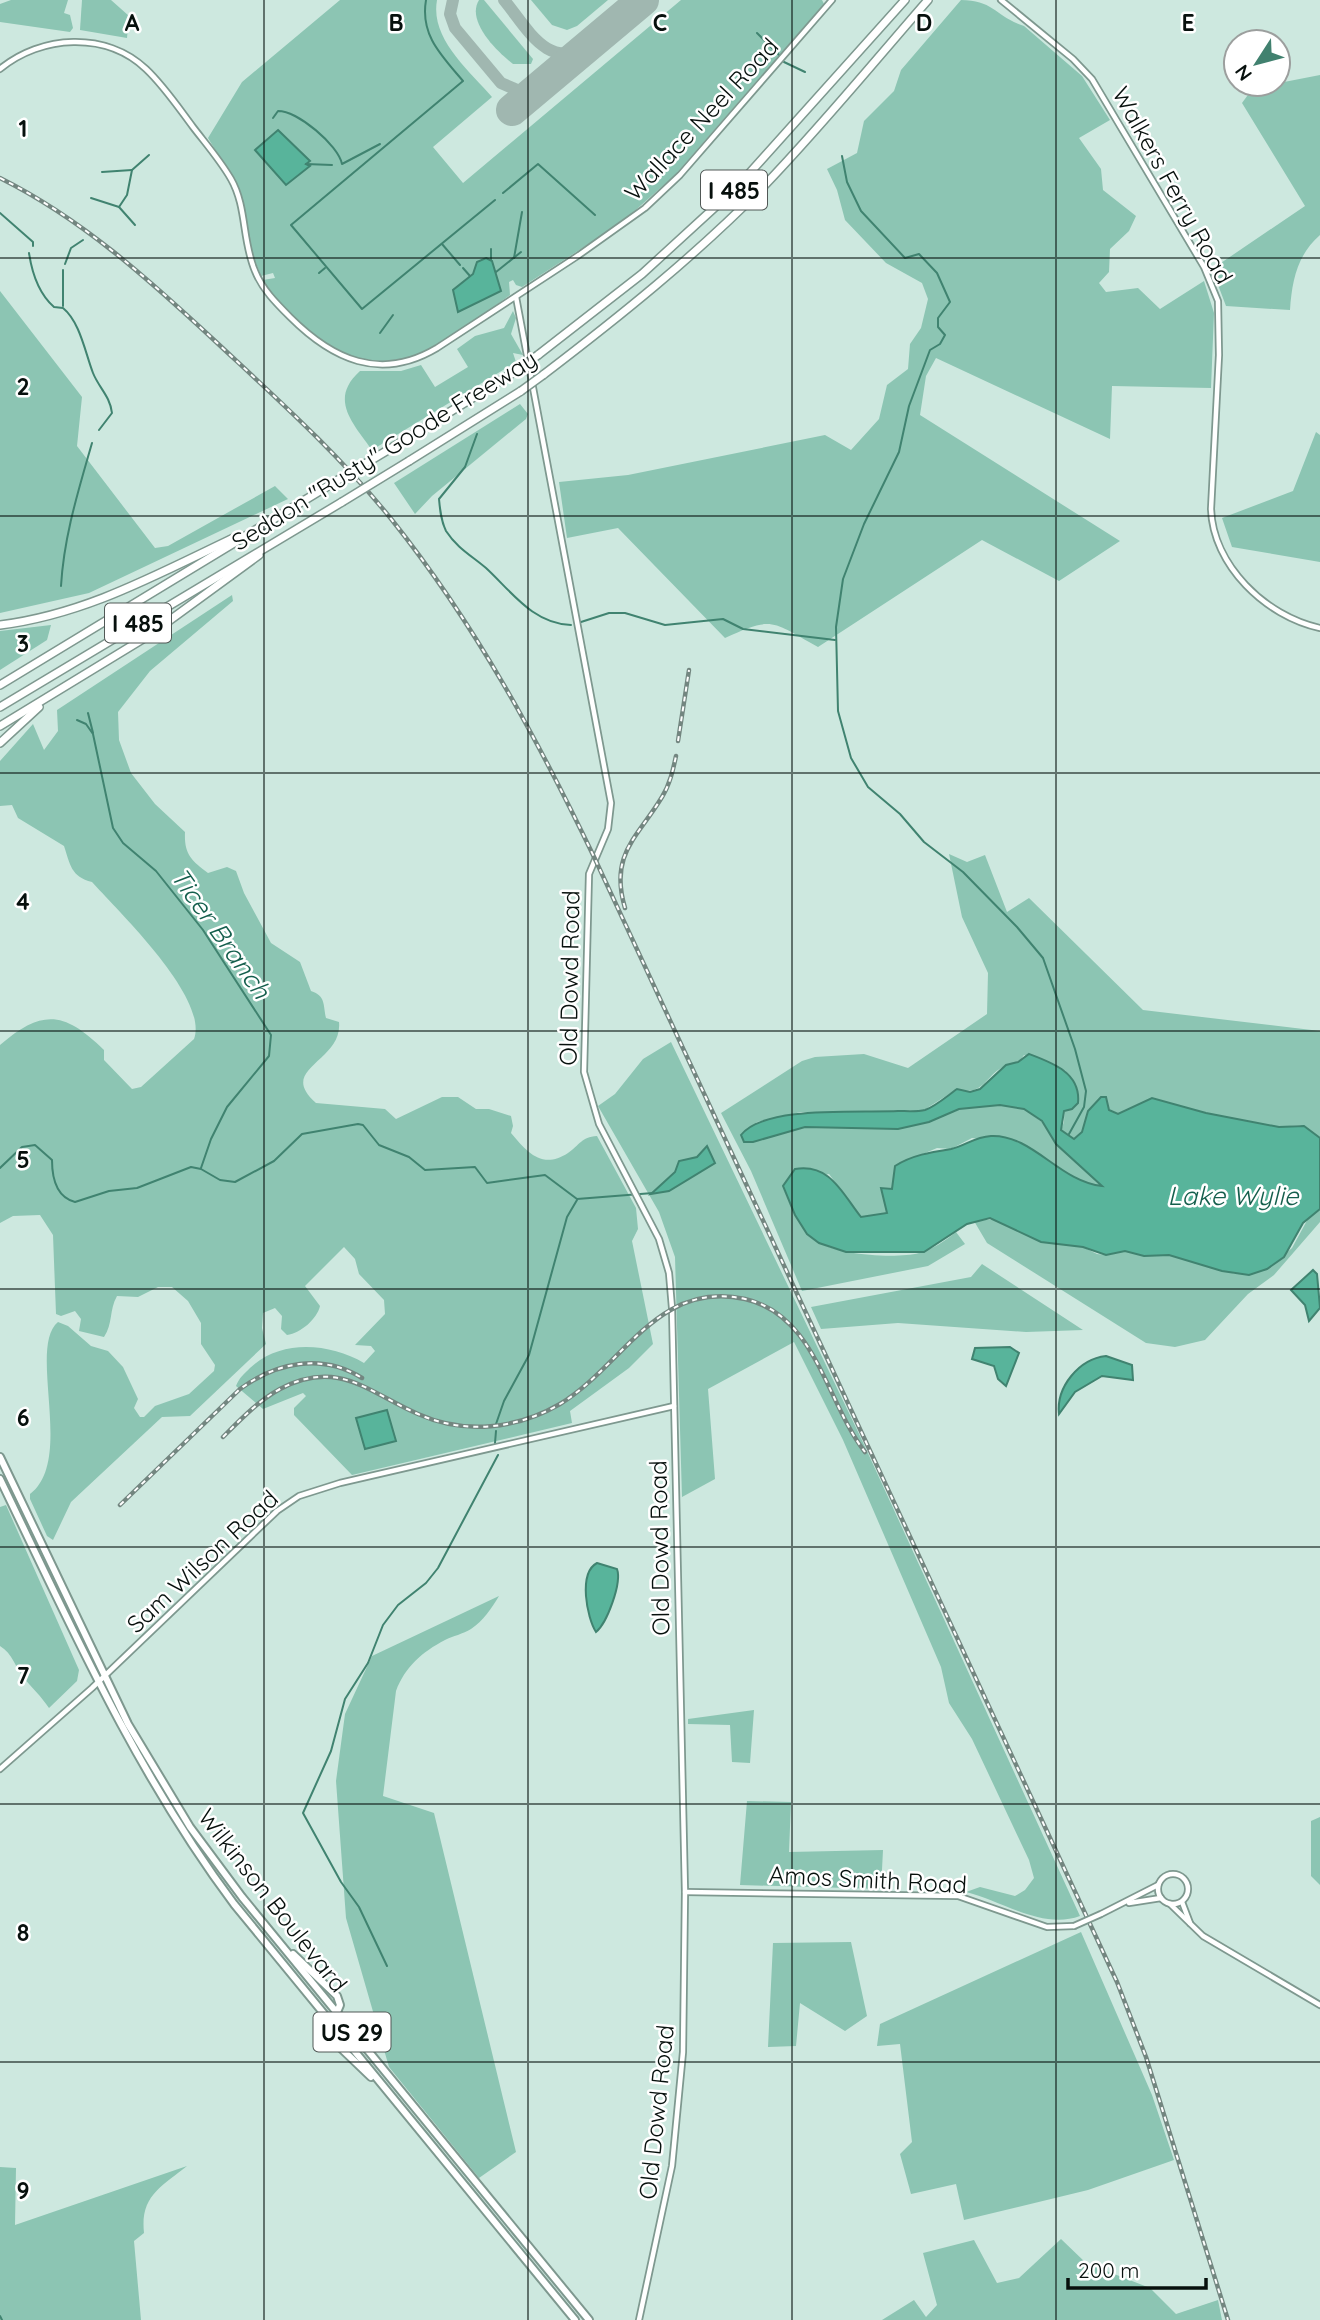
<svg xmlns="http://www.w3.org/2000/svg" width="1320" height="2320" viewBox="0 0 1320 2320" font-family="Quicksand,sans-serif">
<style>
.green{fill:#8cc5b3}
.water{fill:#58b49b;stroke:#408370;stroke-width:2}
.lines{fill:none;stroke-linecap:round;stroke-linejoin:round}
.stream{stroke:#408370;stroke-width:2}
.taxiway{stroke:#a0b7b0;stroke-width:12}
.runway{stroke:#a0b7b0;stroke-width:32}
.minor-casing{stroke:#7e988f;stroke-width:8}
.major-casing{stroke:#7e988f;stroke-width:10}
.highway-casing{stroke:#7e988f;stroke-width:10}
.minor{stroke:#fff;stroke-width:4.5}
.major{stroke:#fff;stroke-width:6}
.highway{stroke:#fff;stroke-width:7}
.rail-casing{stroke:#738680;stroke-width:4.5}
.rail{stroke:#fff;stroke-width:2;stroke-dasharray:5;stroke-linecap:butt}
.minor-bridge-casing{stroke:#7e988f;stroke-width:8;stroke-linecap:butt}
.highway-bridge-casing{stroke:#7e988f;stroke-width:10;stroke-linecap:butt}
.minor-bridge{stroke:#fff;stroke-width:4.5}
.highway-bridge{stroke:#fff;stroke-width:7}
.grid{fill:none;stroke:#07100d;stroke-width:2;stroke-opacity:0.55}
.labels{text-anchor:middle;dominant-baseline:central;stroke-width:5;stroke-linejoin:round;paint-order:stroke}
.shield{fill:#fff;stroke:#515856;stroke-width:2}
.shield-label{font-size:23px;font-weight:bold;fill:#07100d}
.street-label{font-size:24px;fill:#07100d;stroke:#fff}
.water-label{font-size:26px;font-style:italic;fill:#155f4d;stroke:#fff}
.grid-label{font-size:23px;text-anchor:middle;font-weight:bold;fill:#07100d;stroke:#fff;stroke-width:5;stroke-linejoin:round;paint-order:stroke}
</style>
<rect width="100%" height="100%" fill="#cde8df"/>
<!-- green -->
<g class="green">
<polygon points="11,0 68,0 64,13 70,15 73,28 70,32 0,22 0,4"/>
<polygon points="82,0 111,0 129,16 127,38 80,30"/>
<path d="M340,0H437C430,39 469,70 492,97L433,147L463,183L681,0H822L824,4L675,175L621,223L522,287L516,285L513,280L509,282L510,295C482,315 452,340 420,353C356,380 303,333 266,286L263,280L275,278L273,273L261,276L252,253L239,189L208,138L242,82Z"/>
<path d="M484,0L533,59L531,64H513C496,51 466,21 479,0Z"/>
<polygon points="531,0 608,0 577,26 567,30 552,25"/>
<path d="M961,0C994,0 996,17 1024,26L1082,76L1110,120L1079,138L1101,169L1103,190L1136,216L1129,231L1110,249L1109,272L1099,283L1106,292L1138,288L1160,309L1204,281L1214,313L1211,388L1112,386L1110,439L936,358L926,376L920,415L1120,541L1059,581L982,540L818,647C772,622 774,615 725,638L618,528L567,538L559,482L628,475L825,435L851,450L879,419L887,385L908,369L910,344L921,328L928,299L922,283L886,263L845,220L837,190L827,169L857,153L864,121L894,91L901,70Z"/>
<path d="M1320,75V235C1297,255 1292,281 1290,310L1226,306L1212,269L1305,206L1242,103L1253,88Z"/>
<polygon points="0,291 82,397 77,446 155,548 168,546 275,486 288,499 89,593 0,613"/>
<path d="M513,311L516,318L511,334L523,355L513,353L516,362L372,450C352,422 329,399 360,371H401L421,365L435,387L468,367L457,349L475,336L504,328Z"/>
<polygon points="520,404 528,414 526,419 432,496 415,514 394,483"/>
<polygon points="1316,432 1320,435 1320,562 1232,547 1222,518 1293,491"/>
<path d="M232,595L233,601L150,671L118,712L119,740L131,773L155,804L185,832C184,854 191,860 208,873L227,867L236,871L244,893L271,943L300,962L311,991C326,996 323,1005 326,1018L339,1022C343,1062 276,1068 316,1103L385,1109L396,1119L442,1097H458L476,1109H489L511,1116L513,1126L511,1133C527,1152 542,1170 568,1153C580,1145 581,1137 597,1136L636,1208L638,1229L632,1241L653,1344L629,1368L570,1411L572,1423L352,1475L294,1415V1408L306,1396L303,1393L263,1409L236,1386C239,1378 244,1374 250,1368C281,1339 329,1343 364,1363L375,1351L371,1346L355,1345L385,1314L384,1300L359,1274L355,1259L344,1247L305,1286L320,1306C317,1319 301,1333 287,1335L281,1329L282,1316L275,1308L263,1313L262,1328L266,1344L190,1416L162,1417L71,1502L53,1540L47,1536L30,1499V1494C75,1460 27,1348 58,1322L68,1326L91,1346L108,1351L123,1367L138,1399L134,1408L140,1417H144L155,1406L189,1394L214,1371L215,1365L201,1344V1323L188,1301L172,1287H158L138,1297L117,1296C109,1310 113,1324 104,1337L79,1331L81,1319L75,1311L61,1316L56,1314L53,1235L40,1215L13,1216L0,1223V1045C43,1008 65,1012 104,1050V1060L132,1089L141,1087L194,1039C209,998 119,912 92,882C71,877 70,864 64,846L18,818L12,805L0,806V761L33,724L44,750L58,731L57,710Z"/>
<polygon points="51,625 47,640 0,670 0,631"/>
<path d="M949,854L967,862L985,855L1007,912L1029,898L1143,1010L1320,1031V1138L1300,1125L1279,1127L1206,1113L1153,1098L1118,1114L1096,1102L1080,1137L1074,1139L1061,1130L1064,1122L1066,1071L1024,1055C1018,1064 1013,1062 1005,1066C985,1075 984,1097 957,1089L924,1110L827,1114L801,1112L757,1122L741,1135L745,1142L805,1127L898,1129L929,1122L959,1109L1000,1105L1024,1109L1042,1122L1056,1144L1103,1187L1072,1179L1024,1144L972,1138L951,1149L937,1148L895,1166L892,1189H882L887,1213L861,1217L829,1174L783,1187C791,1207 799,1228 817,1241C836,1255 896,1259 919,1253C933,1249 945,1241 956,1232L965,1244L928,1266L802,1291L751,1171L721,1113L802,1061L815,1057L864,1054L908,1068L987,1014L988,973L962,917Z"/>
<path d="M671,1042L861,1438L1080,1916C1043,1930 1002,1901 966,1892L980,1887L1015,1896L1025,1890L1034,1878L1029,1860L972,1739L949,1703L941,1667L843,1440L794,1342L708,1389L715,1479L682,1497L675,1257L659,1212L598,1106L615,1094L643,1059Z"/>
<polygon points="1320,1209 1320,1222 1274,1275 1248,1294 1205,1340 1175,1347 1146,1343 987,1243 974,1221 996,1219 1041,1242 1083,1247 1097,1254 1106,1255 1125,1251 1144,1256 1169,1255 1236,1274 1270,1267 1292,1248 1310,1215"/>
<polygon points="982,1264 1083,1330 1026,1332 898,1323 821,1329 811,1307 971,1277"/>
<path d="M6,1505L79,1670L77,1681L49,1708C41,1696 32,1688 24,1678C15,1667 13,1654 0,1646V1507Z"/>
<path d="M499,1596C492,1608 483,1621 471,1629C463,1634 453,1636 445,1640C422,1652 405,1667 396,1691L383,1796L434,1813L516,2152L479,2178L389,2067L346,1918L336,1781L345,1714L372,1656Z"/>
<polygon points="754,1710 750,1763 732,1762 730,1725 688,1724 688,1719"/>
<polygon points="747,1801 791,1802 789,1852 883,1850 881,1889 740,1885"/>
<polygon points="1320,1817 1320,1885 1311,1876 1311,1821"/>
<polygon points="1081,1932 1152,2095 1174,2160 1088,2190 964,2220 956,2184 911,2194 900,2154 912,2142 900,2044 877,2046 880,2024"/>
<polygon points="851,1942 867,2016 845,2031 800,2003 796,2046 768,2047 773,1943"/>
<path d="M187,2166C161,2187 140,2196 144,2233L134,2241L141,2320H0V2167L16,2168L15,2225Z"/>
<polygon points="1061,2239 1086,2263 1150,2288 1176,2314 1218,2300 1222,2320 882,2320 914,2300 926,2317 937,2305 923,2253 974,2240 997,2283 1019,2278"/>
</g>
<!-- water -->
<g class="water">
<polygon points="278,130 310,161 306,164 310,166 286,185 255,150"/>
<polygon points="486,258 492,261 501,291 458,312 453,290 473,274 477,262"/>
<path d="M1029,1054C1053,1063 1081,1073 1078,1103L1072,1109L1064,1111L1061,1130L1074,1139L1082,1132L1088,1111L1101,1097H1106L1109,1110L1118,1114L1152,1098L1206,1113L1279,1127L1304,1126L1320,1138V1209L1303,1223L1284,1257L1267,1269L1249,1275L1222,1271L1169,1255L1144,1256L1125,1251L1106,1255L1083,1247L1041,1242L990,1218L967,1224L924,1252H846L819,1243L807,1234L795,1215L783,1186L795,1169C830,1163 842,1193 861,1217L887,1213L881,1188L892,1189L895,1166C912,1155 932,1152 951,1149C965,1146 974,1137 991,1136C1032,1134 1060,1182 1102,1186L1056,1144L1042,1121L1024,1109L1000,1105L959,1109L929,1122L898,1129L805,1127L753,1142H744L741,1135C764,1105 860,1113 898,1111C906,1111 917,1112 925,1110C936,1106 947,1096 957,1089L970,1092L980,1089L1006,1065L1018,1062Z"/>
<polygon points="707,1146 715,1163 669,1191 651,1194 675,1172 679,1161 697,1157"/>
<polygon points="1313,1270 1317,1274 1320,1308 1309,1321 1305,1305 1291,1290"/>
<polygon points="1010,1347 1019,1353 1006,1386 998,1379 994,1366 972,1359 975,1348"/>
<path d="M1106,1356L1132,1365L1133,1380L1102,1376L1075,1392L1059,1414C1056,1387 1079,1359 1106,1356Z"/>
<polygon points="387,1410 396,1441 365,1449 356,1418"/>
<path d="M597,1563L617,1569C622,1583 607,1623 596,1632C587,1618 578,1573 597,1563Z"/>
</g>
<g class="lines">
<!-- stream -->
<g class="stream">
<path d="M426,0C420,35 441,55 463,81L291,225L362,309L495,200"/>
<polyline points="757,33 779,55"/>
<polyline points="784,62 805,72"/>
<path d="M273,118L278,111C298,111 338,145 342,164L380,144"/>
<polyline points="842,156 847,182 861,211 905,258 919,254 937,273 950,302 938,318 938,327 945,335 940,344 930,350 909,406 899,452 864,524 843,579 836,627 838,711 851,758 868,787 900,814 924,842 963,872 1017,927 1043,958 1075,1049 1086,1091 1084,1107 1069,1134"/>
<polyline points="306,164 332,165"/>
<polyline points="102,172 132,170"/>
<polyline points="503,193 538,164 595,215"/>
<polyline points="91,198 119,207 135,225"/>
<polyline points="119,207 127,195 132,170 149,155"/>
<polyline points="0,213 33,242 33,246"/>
<polyline points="442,244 460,265"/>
<path d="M29,253C32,273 38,293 54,307L63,308C80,322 85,352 93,373C99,388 110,396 112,413L99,430"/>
<polyline points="514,258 522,212"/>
<polyline points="491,260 491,249"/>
<polyline points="65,264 71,248 83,240"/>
<polyline points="463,268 470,276"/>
<polyline points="496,272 521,252"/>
<polyline points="319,273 325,268"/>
<polyline points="63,306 63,270"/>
<polyline points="380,333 393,315"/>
<path d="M477,434L465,467L439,499C440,510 441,521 446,531C457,548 472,556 486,568C511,591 533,624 571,625"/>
<path d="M61,586C64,536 78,492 92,443"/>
<polyline points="581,622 609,613 625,613 665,625 723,619 743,629 835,640"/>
<polyline points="88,713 93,733"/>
<polyline points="77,720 86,724 93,734 113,828 123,843 156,871 203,930 271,1035 269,1056 227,1107 211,1139 201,1168"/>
<path d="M0,1168L22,1147L35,1145L52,1160C52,1177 56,1197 75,1202L109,1191L137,1188L191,1167L201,1169L220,1180L235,1182L274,1161L302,1134L358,1124L363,1125L379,1145L409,1157L425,1170L475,1167L487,1183L545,1175L577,1199L653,1193"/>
<polyline points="496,1424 504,1401 529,1355 567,1217 577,1200"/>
<polyline points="495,1443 496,1431"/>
<polyline points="387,1966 359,1907 341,1882 303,1813 331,1751 345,1699 368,1663 383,1625 398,1605 426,1583 438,1568 498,1455"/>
<polyline points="0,2316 2,2320"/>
</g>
<!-- taxiway -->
<g class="taxiway">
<polyline points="453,0 450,14 455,28 501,83 522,92 541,86"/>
<path d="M504,0C528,29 548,72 590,45"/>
</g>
<!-- runway -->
<polyline class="runway" points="512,110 643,0"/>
<!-- minor casing -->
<g class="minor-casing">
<g id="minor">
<path d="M1001,0L1073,59L1092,79L1204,267L1218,301L1219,355L1211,509C1213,565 1265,616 1320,628"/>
<path d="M0,69C41,35 106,31 146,69C164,86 178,107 193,127C206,144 220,160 231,179C247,207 242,241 255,271C262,289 276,303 290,317C332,359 380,382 437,348L579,255L645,208L680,175L832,0"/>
<polyline points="516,297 611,803 608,829 589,874 584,1072 599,1124 659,1239 669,1273 672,1308 685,1892 683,2052 672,2166 639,2320"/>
<polyline points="0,1769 92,1688 277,1511 299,1496 340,1483 674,1406"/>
<circle cx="1173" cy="1889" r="15"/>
<polyline points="685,1892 958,1896 1047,1927 1074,1926"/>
<polyline points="1182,1902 1190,1923"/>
<polyline points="1129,1903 1161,1898"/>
<polyline points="1170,1904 1203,1936 1320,2005"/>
<polyline points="1101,1914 1158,1885"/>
</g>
</g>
<!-- major casing -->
<g class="major-casing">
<g id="major">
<polyline points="0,1457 128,1724 190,1827 242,1897 589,2320"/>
<path d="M0,1479C71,1626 136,1773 234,1904L575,2320"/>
<polyline points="293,1954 337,1996 340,2005 337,2012"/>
<polyline points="329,2018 322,2025 324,2032 371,2077"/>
</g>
</g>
<!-- highway casing -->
<g class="highway-casing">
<g id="highway">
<polyline points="538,355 642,274 737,187 905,0"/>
<path d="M543,375C619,317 694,257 762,188C820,128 873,63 928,0"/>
<polyline points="403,441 519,369"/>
<polyline points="409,461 521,391"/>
<path d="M0,625C88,614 161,572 240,535"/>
<polyline points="0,685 328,486"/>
<polyline points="0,707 342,502"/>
<polyline points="0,726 151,634 259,555"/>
<polyline points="0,743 39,707"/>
</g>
</g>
<!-- minor -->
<use href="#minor" class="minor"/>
<!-- major -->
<use href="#major" class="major"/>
<!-- highway -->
<use href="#highway" class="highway"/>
<!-- rail casing -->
<g class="rail-casing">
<g id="rail">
<path d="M0,178C82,219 147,278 214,340C275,397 339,454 392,520C475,624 538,740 595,859L1117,1982L1146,2057L1228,2320"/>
<polyline points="678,741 689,670"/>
<path d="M625,908C609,854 638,837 662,797C670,784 673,770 676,756"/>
<path d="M223,1437C241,1419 258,1401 280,1389C339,1358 369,1393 418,1414C465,1435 517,1429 560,1404C624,1365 657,1280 745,1299C816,1315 826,1402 865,1452"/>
<path d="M120,1505L240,1389C277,1362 322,1353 362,1378"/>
</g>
</g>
<!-- rail -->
<use href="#rail" class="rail"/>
<!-- minor-bridge casing -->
<g class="minor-bridge-casing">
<polyline id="minor-bridge" points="1074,1926 1101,1914"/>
</g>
<!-- highway-bridge casing -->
<g class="highway-bridge-casing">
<g id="highway-bridge">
<polyline points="519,369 538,355"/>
<polyline points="521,391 543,375"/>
<polyline points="328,486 403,441"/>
<polyline points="342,502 409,461"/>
</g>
</g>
<!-- minor-bridge -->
<use href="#minor-bridge" class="minor-bridge"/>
<!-- highway-bridge -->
<use href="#highway-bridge" class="highway-bridge"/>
</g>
<!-- grid -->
<path class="grid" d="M264,0V2320M528,0V2320M792,0V2320M1056,0V2320M0,258H1320M0,516H1320M0,773H1320M0,1031H1320M0,1289H1320M0,1547H1320M0,1804H1320M0,2062H1320"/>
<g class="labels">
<!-- shield labels -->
<g class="shield">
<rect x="701" y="170.5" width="66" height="39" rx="5"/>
<rect x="105" y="603.5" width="66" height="39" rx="5"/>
<rect x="313.5" y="2012.5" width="77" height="39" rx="5"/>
</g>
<g class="shield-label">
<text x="734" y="190">I 485</text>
<text x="138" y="623">I 485</text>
<text x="352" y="2032">US 29</text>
</g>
<!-- street labels -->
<g class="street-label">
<text transform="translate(701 119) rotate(-47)">Wallace Neel Road</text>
<text transform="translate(1173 185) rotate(61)">Walkers Ferry Road</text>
<text transform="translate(384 450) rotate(-32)">Seddon "Rusty" Goode Freeway</text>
<text transform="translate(569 978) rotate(-89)">Old Dowd Road</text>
<text transform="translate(659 1548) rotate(-91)">Old Dowd Road</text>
<text transform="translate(202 1561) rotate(-43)">Sam Wilson Road</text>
<text transform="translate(868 1879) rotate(3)">Amos Smith Road</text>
<text transform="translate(273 1900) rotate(52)">Wilkinson Boulevard</text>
<text transform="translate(656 2112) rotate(-84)">Old Dowd Road</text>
</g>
<!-- water labels -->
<g class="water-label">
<text transform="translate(221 933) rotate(55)">Ticer Branch</text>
<text x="1233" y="1195">Lake Wylie</text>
</g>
</g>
<g class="grid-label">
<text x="132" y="31">A</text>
<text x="396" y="31">B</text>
<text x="660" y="31">C</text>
<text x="924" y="31">D</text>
<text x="1188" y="31">E</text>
<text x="23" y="137">1</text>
<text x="23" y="395">2</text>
<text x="23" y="652">3</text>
<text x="23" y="910">4</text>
<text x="23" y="1168">5</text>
<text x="23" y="1426">6</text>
<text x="23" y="1684">7</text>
<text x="23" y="1941">8</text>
<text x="23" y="2199">9</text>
</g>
<!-- north arrow -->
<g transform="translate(1257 63) rotate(234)"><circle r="33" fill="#ffffff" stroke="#9c9f9e" stroke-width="2"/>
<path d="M0-5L12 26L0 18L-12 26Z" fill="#41816f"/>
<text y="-10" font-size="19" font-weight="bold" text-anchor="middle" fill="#07100d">N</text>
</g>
<!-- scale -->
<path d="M1068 2278v10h138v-10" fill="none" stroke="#07100d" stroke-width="3.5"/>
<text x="1078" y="2278" font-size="21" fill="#07100d" stroke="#ffffff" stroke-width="5" paint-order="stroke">200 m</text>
</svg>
